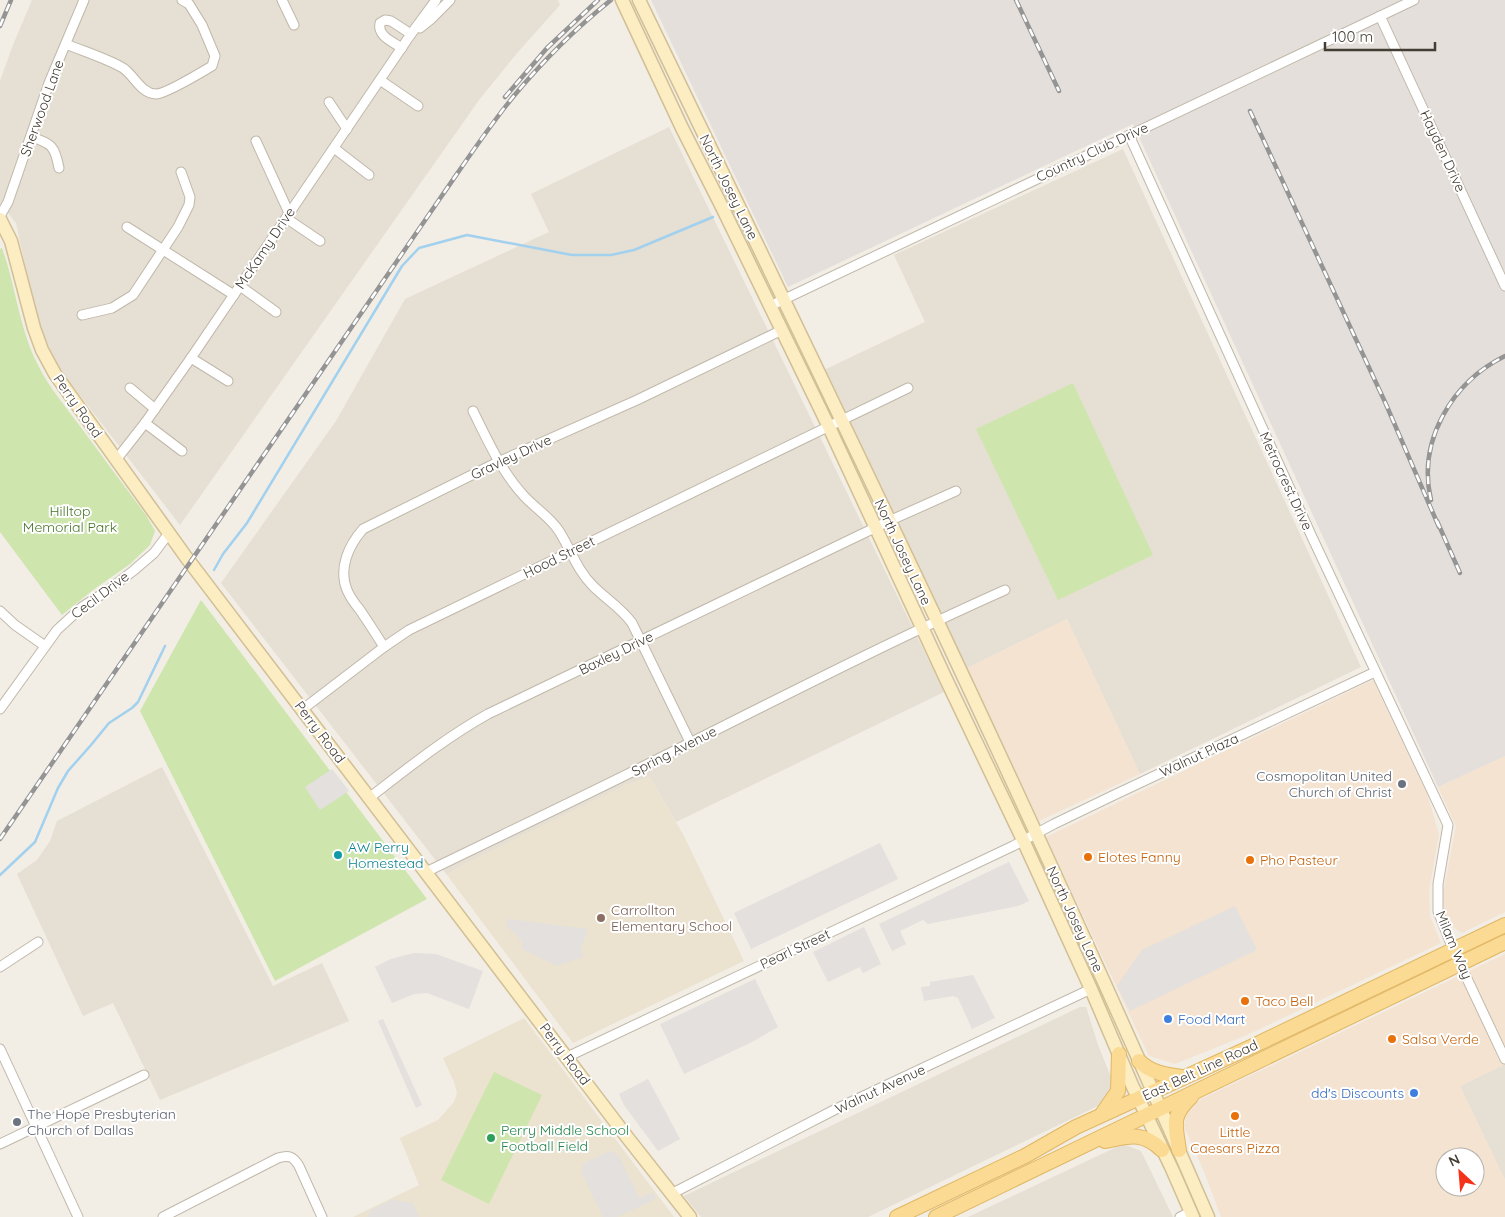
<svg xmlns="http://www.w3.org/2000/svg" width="1505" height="1217" viewBox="0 0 1505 1217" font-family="Quicksand,sans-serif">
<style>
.residential{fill:#e6dfd3}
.commercial{fill:#f4e3d0;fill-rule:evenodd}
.industrial{fill:#e4dfda}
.education{fill:#ebe2cf}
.green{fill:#cee6ae}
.parking{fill:#e3e0dd}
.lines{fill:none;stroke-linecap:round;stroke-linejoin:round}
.stream{stroke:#a1d1ee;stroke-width:2.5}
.street-casing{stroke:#c0b8aa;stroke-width:11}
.secondary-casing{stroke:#d1bf95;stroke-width:15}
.primary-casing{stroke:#e0b764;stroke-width:16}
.street{stroke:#fff;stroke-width:9}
.secondary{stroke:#fdedc3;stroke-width:12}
.primary{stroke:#fbda94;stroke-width:14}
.rail-casing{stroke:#949494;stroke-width:4.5}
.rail{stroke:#fff;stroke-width:2.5;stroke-dasharray:8;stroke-linecap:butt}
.worship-dot{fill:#6b7280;stroke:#fff;stroke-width:2}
.culture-dot{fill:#0f9aa8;stroke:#fff;stroke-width:2}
.food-dot{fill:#e8710a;stroke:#fff;stroke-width:2}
.education-dot{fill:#8d6e63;stroke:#fff;stroke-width:2}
.shop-dot{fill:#3f7fe0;stroke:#fff;stroke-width:2}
.leisure-dot{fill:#2e9e5b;stroke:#fff;stroke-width:2}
.labels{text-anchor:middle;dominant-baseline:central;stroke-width:4;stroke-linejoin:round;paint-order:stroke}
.street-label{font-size:14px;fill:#443d34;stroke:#fff}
.park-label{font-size:14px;fill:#48742a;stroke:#fff}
.worship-label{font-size:14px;fill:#5b616d;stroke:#fff;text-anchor:end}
.culture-label{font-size:14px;fill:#0d838f;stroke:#fff;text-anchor:start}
.food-label{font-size:14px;fill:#c56008;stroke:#fff;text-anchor:start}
.education-label{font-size:14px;fill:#785e54;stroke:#fff;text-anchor:start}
.shop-label{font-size:14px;fill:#366cbe;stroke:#fff;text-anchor:start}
.leisure-label{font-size:14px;fill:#27864d;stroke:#fff;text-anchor:start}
</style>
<rect width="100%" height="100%" fill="#f2ede5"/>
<!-- residential -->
<g class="residential">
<polygon points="32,0 558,0 560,5 518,52 479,100 180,525 58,367 43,334 30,288 16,223 0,203 0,81 13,45"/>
<polygon points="669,127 944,692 676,822 650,777 626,785 459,867 447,875 221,583 336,421 405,299 549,232 531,194"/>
<polygon points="1123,149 1361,667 1140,774 1067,619 967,668 824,370 925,322 894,255"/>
<polygon points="162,767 273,986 322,963 349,1021 160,1100 113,1003 83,1016 17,874 37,860 50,841 57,821"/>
<polygon points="1080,1007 1086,1007 1098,1045 1113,1082 1104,1103 868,1217 701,1217 684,1196"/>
<polygon points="1505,1064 1505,1180 1460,1086"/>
<polygon points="1123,1144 1141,1151 1173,1217 968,1217"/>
</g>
<!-- commercial -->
<g class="commercial">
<polygon points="1067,619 1140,774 1039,821 967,668"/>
<polygon points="1373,680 1427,794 1439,834 1429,891 1430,916 1441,943 1247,1035 1175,1064 1149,1056 1046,837"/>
<polygon points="1505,756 1505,912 1462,933 1447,923 1442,899 1456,826 1438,787"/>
<polygon points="1505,954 1505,1047 1469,971"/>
<path d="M1461,975L1504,1065L1460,1086L1505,1180V1217H1221L1205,1174L1184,1126L1188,1110L1199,1100ZM1445,1157H1475V1187H1445Z"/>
</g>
<!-- industrial -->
<polygon class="industrial" points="651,0 1505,0 1505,756 1438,787 1133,124 788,287"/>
<!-- education -->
<g class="education">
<polygon points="650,777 685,838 744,961 573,1043 447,875 459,867 626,785"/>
<polygon points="524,1018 674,1217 353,1217 419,1185 400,1138 438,1120 454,1102 457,1093 454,1082 443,1058"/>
</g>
<!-- green -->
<g class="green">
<path d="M2,248C16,287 19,328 38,365C49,388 67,408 82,429C103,457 124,486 146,515L155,531L150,545L130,564L93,590L62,615L0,532V249Z"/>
<polygon points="1073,383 1153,555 1058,600 976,429"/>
<polygon points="201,600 427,899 275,981 140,711"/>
<polygon points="494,1072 542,1095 489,1204 441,1180"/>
</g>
<!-- parking -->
<g class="parking">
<polygon points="332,769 349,791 320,810 305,787"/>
<polygon points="880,843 898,879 751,949 734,913"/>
<polygon points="1009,862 1029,901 1018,906 928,924 923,920 900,931 906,944 892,951 879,924"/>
<polygon points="1235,906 1257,950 1130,1011 1117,986 1142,950"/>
<polygon points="507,919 588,929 581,948 583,957 557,966 522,949 522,941 506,925"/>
<polygon points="864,927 881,964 863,973 860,967 828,982 813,952"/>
<polygon points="414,953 436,954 483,971 469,1009 427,993 414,994 392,1003 375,967 391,959"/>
<polygon points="973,975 995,1018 972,1029 958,998 953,996 924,1001 921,987 930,986 930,982"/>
<polygon points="755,979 778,1027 752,1042 684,1074 660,1024"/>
<polygon points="383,1019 422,1105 416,1108 378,1021"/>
<polygon points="648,1079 680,1139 658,1151 624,1105 619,1094"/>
<polygon points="610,1151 619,1156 639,1198 653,1192 656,1199 617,1217 603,1217 581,1171 584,1163"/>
<polygon points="392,1200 413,1203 419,1217 367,1217 371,1210"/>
</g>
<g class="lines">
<!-- stream -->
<g class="stream">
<polyline points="214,570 223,554 247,523 402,266 419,248 467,235 572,255 611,255 634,250 713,217"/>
<polyline points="0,875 35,842 58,788 68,771 91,745 109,723 132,708 138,702 165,646"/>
</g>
<!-- street casing -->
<g class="street-casing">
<g id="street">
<polyline points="282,0 294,25"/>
<polyline points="1380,16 1505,286"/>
<polyline points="420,28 430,20 450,0"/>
<path d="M66,44C83,51 108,59 123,68C134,75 141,94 156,94C165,94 202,72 212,66L215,56L202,25L189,4L182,0"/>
<path d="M402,48C393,42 377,36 380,23L385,20L391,21L411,34"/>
<polyline points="380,80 418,106"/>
<polyline points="329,102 347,129"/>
<polyline points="1129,135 1312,537 1448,825 1438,884 1438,911 1453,949 1505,1059"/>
<path d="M31,137C52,143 55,147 59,168"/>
<polyline points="256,141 289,213"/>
<polyline points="334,148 369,175"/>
<polyline points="0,216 8,202 49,83 84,0"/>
<polyline points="286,218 320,241"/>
<polyline points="127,227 234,295"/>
<polyline points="240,286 276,312"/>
<polyline points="770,306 1414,0"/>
<polyline points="82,315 112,308 133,295 178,227 189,205 190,197 181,172"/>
<polyline points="191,358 228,381"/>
<polyline points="130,388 155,409"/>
<path d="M473,411C488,441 501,471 524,496C535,508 550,517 559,531C571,550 577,570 593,586C606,599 621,608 632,623L690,742"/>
<polyline points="145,423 182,451"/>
<polyline points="116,460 145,423 191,358 411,34 436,0"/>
<polyline points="0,611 15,625 45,646"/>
<path d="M384,647C376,634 368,622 360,610C355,604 350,597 347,590C338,568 349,545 363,529L498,462L637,400L782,330"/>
<polyline points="0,709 57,630 82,607 107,591 133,571 154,553 169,533"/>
<polyline points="303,709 384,647 409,630 908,388"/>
<path d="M369,798C408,768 445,738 488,714L889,521L956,491"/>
<path d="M426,872C502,835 578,799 654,761C770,703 886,643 1005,590"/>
<polyline points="0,967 38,942"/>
<polyline points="0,1049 78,1217"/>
<polyline points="567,1057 1013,846 1054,824 1112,796 1375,672"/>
<polyline points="0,1144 144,1075"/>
<polyline points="671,1194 838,1108 1091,989"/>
<path d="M163,1217L278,1158C289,1155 293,1156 299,1166L322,1217"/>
<polyline points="1180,1217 1191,1212"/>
</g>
</g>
<!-- secondary casing -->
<g class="secondary-casing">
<g id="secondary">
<polyline points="622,0 682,128 722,207 829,427 945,677 1023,840 1091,989 1132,1085 1172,1169 1193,1217"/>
<path d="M639,0C834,403 1030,806 1208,1217"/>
<polyline points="0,219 11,241 34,328 42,350 55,374 186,557 627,1137 690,1217"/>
</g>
</g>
<!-- primary casing -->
<g class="primary-casing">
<g id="primary">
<path d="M1139,1061C1151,1073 1166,1075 1182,1077"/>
<polyline points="1102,1114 1118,1091 1119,1054"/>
<path d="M1105,1141C1129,1136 1143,1131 1162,1150"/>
<path d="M1179,1150C1175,1124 1171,1116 1191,1097"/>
<polyline points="897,1217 1025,1156 1076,1127 1253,1046 1505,925"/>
<polyline points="936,1217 1505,942"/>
</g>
</g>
<!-- street -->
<use href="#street" class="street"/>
<!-- secondary -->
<use href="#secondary" class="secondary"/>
<!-- primary -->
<use href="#primary" class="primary"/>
<!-- rail casing -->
<g class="rail-casing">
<g id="rail">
<polyline points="1016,0 1059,91"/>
<polyline points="0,26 11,0"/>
<polyline points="505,97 547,48 598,0"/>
<polyline points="1250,111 1385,402 1439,527"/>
<path d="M1431,500C1417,441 1452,382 1505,356"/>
<polyline points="1437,521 1460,573"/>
<path d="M0,839L441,197C464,164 487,129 513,97C542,62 576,28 611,0"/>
</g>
</g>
<!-- rail -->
<use href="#rail" class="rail"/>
</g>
<!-- markers -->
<g class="worship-dot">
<circle cx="1402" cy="784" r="5"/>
<circle cx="17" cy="1122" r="5"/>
</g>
<circle class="culture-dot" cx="338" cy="855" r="5"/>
<g class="food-dot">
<circle cx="1088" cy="857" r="5"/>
<circle cx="1250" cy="860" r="5"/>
<circle cx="1245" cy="1001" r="5"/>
<circle cx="1392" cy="1039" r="5"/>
<circle cx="1235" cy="1116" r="5"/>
</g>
<circle class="education-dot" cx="601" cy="918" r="5"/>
<g class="shop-dot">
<circle cx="1168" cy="1019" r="5"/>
<circle cx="1414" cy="1093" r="5"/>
</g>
<circle class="leisure-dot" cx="491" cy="1138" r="5"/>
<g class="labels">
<!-- street labels -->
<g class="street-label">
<text transform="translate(42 108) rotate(-70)">Sherwood Lane</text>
<text transform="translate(1443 151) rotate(65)">Hayden Drive</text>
<text transform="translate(1092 152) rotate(-25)">Country Club Drive</text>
<text transform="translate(729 187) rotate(64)">North Josey Lane</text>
<text transform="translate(265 248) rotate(-56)">McKamy Drive</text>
<text transform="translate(78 406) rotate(55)">Perry Road</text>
<text transform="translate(511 457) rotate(-25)">Gravley Drive</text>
<text transform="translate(1286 481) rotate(65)">Metrocrest Drive</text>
<text transform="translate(903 552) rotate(65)">North Josey Lane</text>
<text transform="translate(559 557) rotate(-26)">Hood Street</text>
<text transform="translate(100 595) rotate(-37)">Cecil Drive</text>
<text transform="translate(616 653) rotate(-26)">Baxley Drive</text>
<text transform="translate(320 732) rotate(53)">Perry Road</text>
<text transform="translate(674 751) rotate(-27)">Spring Avenue</text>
<text transform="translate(1199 755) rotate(-25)">Walnut Plaza</text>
<text transform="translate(1075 919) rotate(65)">North Josey Lane</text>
<text transform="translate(1454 945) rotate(67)">Milam Way</text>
<text transform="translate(795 949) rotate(-25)">Pearl Street</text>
<text transform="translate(565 1054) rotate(53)">Perry Road</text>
<text transform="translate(1200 1070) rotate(-25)">East Belt Line Road</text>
<text transform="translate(880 1089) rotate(-25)">Walnut Avenue</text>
</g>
<!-- park labels -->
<g class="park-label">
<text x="70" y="511">Hilltop<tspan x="70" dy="16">Memorial Park</tspan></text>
</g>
<!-- worship labels -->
<g class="worship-label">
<text x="1392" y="776">Cosmopolitan United<tspan x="1392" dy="16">Church of Christ</tspan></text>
<text x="27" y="1114" text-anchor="start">The Hope Presbyterian<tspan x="27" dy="16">Church of Dallas</tspan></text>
</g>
<!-- culture labels -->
<g class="culture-label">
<text x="348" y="847">AW Perry<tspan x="348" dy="16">Homestead</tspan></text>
</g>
<!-- food labels -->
<g class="food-label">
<text x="1098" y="857">Elotes Fanny</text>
<text x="1260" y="860">Pho Pasteur</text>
<text x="1255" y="1001">Taco Bell</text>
<text x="1402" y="1039">Salsa Verde</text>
<text x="1235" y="1132" text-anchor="middle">Little<tspan x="1235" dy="16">Caesars Pizza</tspan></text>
</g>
<!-- education labels -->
<g class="education-label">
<text x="611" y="910">Carrollton<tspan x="611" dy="16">Elementary School</tspan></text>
</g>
<!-- shop labels -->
<g class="shop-label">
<text x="1178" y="1019">Food Mart</text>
<text x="1404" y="1093" text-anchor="end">dd's Discounts</text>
</g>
<!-- leisure labels -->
<g class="leisure-label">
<text x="501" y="1130">Perry Middle School<tspan x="501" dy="16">Football Field</tspan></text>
</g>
</g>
<!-- north arrow -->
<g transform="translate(1460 1172) rotate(334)"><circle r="24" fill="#ffffff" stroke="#b4b1ae"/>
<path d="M0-4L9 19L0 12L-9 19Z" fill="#f43219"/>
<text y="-8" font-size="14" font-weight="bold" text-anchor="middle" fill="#443d34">N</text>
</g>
<!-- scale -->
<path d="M1325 42v8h110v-8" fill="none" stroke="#443d34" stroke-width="2.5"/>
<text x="1332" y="42" font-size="15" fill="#443d34" stroke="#ffffff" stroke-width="4" paint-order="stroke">100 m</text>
</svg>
